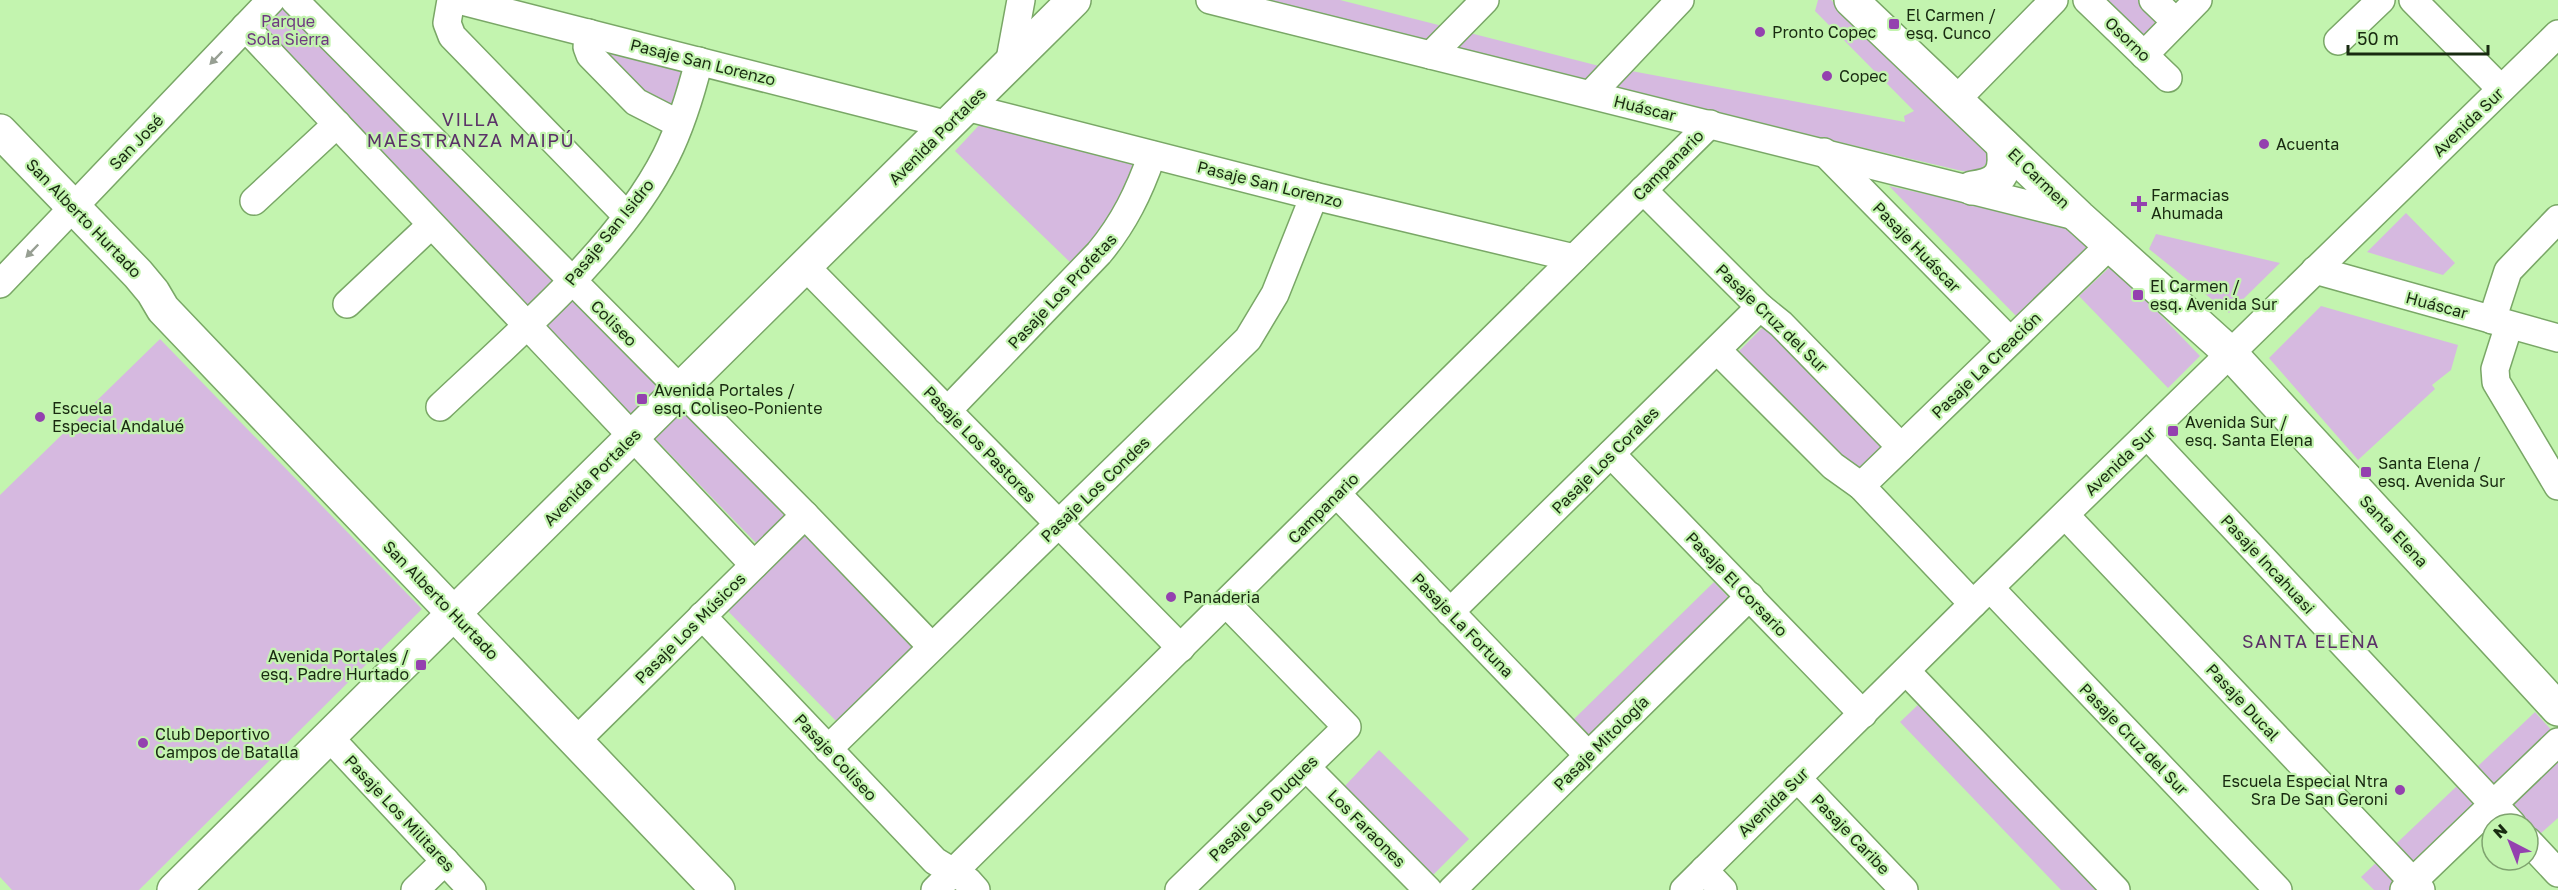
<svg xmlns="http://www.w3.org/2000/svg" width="2558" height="890" viewBox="0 0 2558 890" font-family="'Golos Text',sans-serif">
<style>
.green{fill:#d6b9e0}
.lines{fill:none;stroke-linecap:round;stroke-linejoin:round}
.minor-casing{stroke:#79a766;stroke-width:30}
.major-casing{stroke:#79a766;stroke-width:36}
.minor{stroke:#fff;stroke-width:27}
.major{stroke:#fff;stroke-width:33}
.oneway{fill:#979f93}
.poi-dot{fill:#9441af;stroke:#c3f4af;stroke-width:2}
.labels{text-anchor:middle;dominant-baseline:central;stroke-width:4.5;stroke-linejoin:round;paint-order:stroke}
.poi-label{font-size:16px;fill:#182a10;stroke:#c3f4af;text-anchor:start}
.park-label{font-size:16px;fill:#6e3880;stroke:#c3f4af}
.street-label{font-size:16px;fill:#182a10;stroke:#c3f4af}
.neighbourhood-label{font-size:18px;letter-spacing:1.5px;fill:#5b3268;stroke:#c3f4af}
</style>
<rect width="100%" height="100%" fill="#c3f4af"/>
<!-- green -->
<g class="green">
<polygon points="287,0 785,516 758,545 259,30"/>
<polygon points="1235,0 1340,0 1607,68 1590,85"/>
<polygon points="1818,0 1831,0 1992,149 1986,164 1975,174 1612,89 1626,70 1905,122 1904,116 1914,111 1815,11"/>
<polygon points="2096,0 2145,0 2166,21 2149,43"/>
<polygon points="604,47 684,68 670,115 601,67"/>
<polygon points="984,120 1141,163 1112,219 1074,266 955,151"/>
<polygon points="1889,186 2072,226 2094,247 2020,320"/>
<polygon points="2406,213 2455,263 2443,275 2367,252"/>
<polygon points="2156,234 2280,263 2229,313 2149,249"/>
<polygon points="2112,265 2200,356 2168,388 2079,296"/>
<polygon points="2321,306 2458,345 2451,370 2432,385 2435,389 2358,460 2269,358"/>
<polygon points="1766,324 1890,448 1852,486 1728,362"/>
<polygon points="160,339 422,609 139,890 12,890 0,877 0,495"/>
<polygon points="799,529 918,651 841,726 722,605"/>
<polygon points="1714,582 1732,601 1591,739 1573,720"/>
<polygon points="1922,701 2103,890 2061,890 1900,722"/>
<polygon points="2535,712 2555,734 2389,890 2374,890 2361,877"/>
<polygon points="1379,750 1469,839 1432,876 1343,788"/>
<polygon points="2558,760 2558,818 2539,835 2510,804"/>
</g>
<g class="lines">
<!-- minor casing -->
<g class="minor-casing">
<g id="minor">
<polyline points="294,0 805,515 932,647"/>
<polyline points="451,0 447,23 452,36 627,216"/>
<polyline points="458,0 949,125"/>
<polyline points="1210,0 2079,217"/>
<polyline points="2087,0 2168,78"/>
<polyline points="2153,0 2176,22"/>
<polyline points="2413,0 2501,89"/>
<polyline points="245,27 754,565"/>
<polyline points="589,33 587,47 590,55 636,102 679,124"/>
<polyline points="2338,41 2381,0"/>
<polyline points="1431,55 1485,0"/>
<polyline points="2144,55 2198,0"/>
<polyline points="1009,65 1021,0"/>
<polyline points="1591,94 1680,0"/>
<polyline points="1956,100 2054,0"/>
<polyline points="966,107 1314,196 1574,258"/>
<polyline points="1824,152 2010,341"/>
<polyline points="1643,190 1760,307 1781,324 1901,447"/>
<polyline points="254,201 337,124"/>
<polyline points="805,266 1181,648"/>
<polyline points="2315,270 2558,338"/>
<polyline points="0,284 271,0"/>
<polyline points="347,304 431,225"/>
<polyline points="2492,320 2508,271 2558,219"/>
<polyline points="2509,325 2495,369 2496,382 2558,486"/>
<polyline points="1717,350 1833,466 1861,486 1973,604"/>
<path d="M440,407C515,336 619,249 666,156C681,126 691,93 699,61"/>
<path d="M947,411L1099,253C1124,223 1139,192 1152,155"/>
<polyline points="2147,435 2512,824"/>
<polyline points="1611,454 1863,714"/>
<polyline points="1861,486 2111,244"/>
<polyline points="1337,494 1588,755"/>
<polyline points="2065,515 2421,890"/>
<polyline points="1990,588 2278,890"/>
<polyline points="1450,612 1760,307"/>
<polyline points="702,616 935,861 968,881 976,890"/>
<polyline points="1906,671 2116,890"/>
<polyline points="329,737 472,890"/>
<polyline points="576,741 805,515"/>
<polyline points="828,749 1248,339 1275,294 1314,196"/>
<polyline points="1306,767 1428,890"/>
<polyline points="1797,778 1904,890"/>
<polyline points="2528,841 2558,873"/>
<polyline points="1704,870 1723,890"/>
<polyline points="415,890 445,861"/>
<polyline points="935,890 1710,124"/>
<polyline points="1179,890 1347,727 1226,603"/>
<polyline points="1452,890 1750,596"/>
<polyline points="1684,890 1973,604 2558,34"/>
<polyline points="2404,890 2558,742"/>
</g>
</g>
<!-- major casing -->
<g class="major-casing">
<g id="major">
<polyline points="1851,0 2079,217 2230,353 2558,709"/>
<polyline points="0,131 138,274 153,292 163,309 718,890"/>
<path d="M1972,188C2001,184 2007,173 2003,145"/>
<polyline points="174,890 1074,0"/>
</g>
</g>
<!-- minor -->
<use href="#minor" class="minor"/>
<!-- major -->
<use href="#major" class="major"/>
</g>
<!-- one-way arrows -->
<defs><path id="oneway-solid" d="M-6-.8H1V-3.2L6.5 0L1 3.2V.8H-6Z" transform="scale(1.5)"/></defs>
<g class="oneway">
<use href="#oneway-solid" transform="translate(216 58) rotate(134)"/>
<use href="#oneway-solid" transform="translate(32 251) rotate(134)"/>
</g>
<!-- markers -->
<g class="poi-dot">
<rect x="1888" y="18" width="12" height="12" rx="3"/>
<circle cx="1760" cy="32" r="6"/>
<circle cx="1827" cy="76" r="6"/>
<circle cx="2264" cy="144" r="6"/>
<path d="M2136 195h6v6h6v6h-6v6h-6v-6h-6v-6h6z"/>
<rect x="2132" y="289" width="12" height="12" rx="3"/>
<rect x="636" y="393" width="12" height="12" rx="3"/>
<circle cx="40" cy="417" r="6"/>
<rect x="2167" y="425" width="12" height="12" rx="3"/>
<rect x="2360" y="466" width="12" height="12" rx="3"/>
<circle cx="1171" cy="597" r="6"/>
<rect x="415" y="659" width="12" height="12" rx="3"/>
<circle cx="143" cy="743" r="6"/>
<circle cx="2400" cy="790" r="6"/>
</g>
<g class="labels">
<!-- poi labels -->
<g class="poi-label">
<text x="1906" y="15">El Carmen /<tspan x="1906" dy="18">esq. Cunco</tspan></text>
<text x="1772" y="32">Pronto Copec</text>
<text x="1839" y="76">Copec</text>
<text x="2276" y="144">Acuenta</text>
<text x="2151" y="195">Farmacias<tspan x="2151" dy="18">Ahumada</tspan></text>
<text x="2150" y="286">El Carmen /<tspan x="2150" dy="18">esq. Avenida Sur</tspan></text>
<text x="654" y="390">Avenida Portales /<tspan x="654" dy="18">esq. Coliseo-Poniente</tspan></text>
<text x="52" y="408">Escuela<tspan x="52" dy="18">Especial Andalué</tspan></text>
<text x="2185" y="422">Avenida Sur /<tspan x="2185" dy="18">esq. Santa Elena</tspan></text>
<text x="2378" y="463">Santa Elena /<tspan x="2378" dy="18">esq. Avenida Sur</tspan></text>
<text x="1183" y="597">Panaderia</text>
<text x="409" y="656" text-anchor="end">Avenida Portales /<tspan x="409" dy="18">esq. Padre Hurtado</tspan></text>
<text x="155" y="734">Club Deportivo<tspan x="155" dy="18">Campos de Batalla</tspan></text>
<text x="2388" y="781" text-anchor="end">Escuela Especial Ntra<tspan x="2388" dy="18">Sra De San Geroni</tspan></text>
</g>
<!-- park labels -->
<g class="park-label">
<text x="288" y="21">Parque<tspan x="288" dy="18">Sola Sierra</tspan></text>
</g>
<!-- street labels -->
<g class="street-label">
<text transform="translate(2128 39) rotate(44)">Osorno</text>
<text transform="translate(703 62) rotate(14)">Pasaje San Lorenzo</text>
<text transform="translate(1645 108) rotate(14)">Huáscar</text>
<text transform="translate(2468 122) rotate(-44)">Avenida Sur</text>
<text transform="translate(937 136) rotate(-45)">Avenida Portales</text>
<text transform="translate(136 142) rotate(-46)">San José</text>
<text transform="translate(1668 165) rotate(-45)">Campanario</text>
<text transform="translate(2039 178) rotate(44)">El Carmen</text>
<text transform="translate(1270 184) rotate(14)">Pasaje San Lorenzo</text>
<text transform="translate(84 218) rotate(46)">San Alberto Hurtado</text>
<text transform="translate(609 232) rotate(-51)">Pasaje San Isidro</text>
<text transform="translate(1917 247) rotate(46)">Pasaje Huáscar</text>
<text transform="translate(1062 291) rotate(-47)">Pasaje Los Profetas</text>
<text transform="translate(2437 305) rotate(15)">Huáscar</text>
<text transform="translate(1772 318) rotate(44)">Pasaje Cruz del Sur</text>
<text transform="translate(614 323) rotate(45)">Coliseo</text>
<text transform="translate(1986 365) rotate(-44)">Pasaje La Creación</text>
<text transform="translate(980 444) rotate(46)">Pasaje Los Pastores</text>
<text transform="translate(1605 460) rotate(-45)">Pasaje Los Corales</text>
<text transform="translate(2120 461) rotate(-44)">Avenida Sur</text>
<text transform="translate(592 477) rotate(-45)">Avenida Portales</text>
<text transform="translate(1095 489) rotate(-44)">Pasaje Los Condes</text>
<text transform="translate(1323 508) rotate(-45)">Campanario</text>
<text transform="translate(2394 531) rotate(47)">Santa Elena</text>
<text transform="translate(2268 564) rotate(47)">Pasaje Incahuasi</text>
<text transform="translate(1737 584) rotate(46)">Pasaje El Corsario</text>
<text transform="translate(441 600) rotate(46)">San Alberto Hurtado</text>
<text transform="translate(1463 625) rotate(46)">Pasaje La Fortuna</text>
<text transform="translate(690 628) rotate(-45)">Pasaje Los Músicos</text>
<text transform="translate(2243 702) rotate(47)">Pasaje Ducal</text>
<text transform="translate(2134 739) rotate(46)">Pasaje Cruz del Sur</text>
<text transform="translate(1601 743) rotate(-45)">Pasaje Mitología</text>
<text transform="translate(836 757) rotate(47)">Pasaje Coliseo</text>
<text transform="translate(1773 802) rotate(-44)">Avenida Sur</text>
<text transform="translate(1263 808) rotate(-44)">Pasaje Los Duques</text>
<text transform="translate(400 813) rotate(47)">Pasaje Los Militares</text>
<text transform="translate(1367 828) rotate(45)">Los Faraones</text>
<text transform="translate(1851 834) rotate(46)">Pasaje Caribe</text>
</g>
<!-- neighbourhood labels -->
<g class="neighbourhood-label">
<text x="471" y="119">VILLA<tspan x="471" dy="21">MAESTRANZA MAIPÚ</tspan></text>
<text x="2311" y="641">SANTA ELENA</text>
</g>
</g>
<!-- north arrow -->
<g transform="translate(2510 842) rotate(318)"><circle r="28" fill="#c3f4af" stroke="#7fa36f" stroke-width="1.5"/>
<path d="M0-4.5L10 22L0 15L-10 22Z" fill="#9441af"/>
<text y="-9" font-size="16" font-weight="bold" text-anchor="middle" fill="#182a10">N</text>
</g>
<!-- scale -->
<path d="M2348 45v9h140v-9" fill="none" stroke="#182a10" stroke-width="3"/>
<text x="2357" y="45" font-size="18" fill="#182a10" stroke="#c3f4af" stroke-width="4.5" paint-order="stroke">50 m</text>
</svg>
